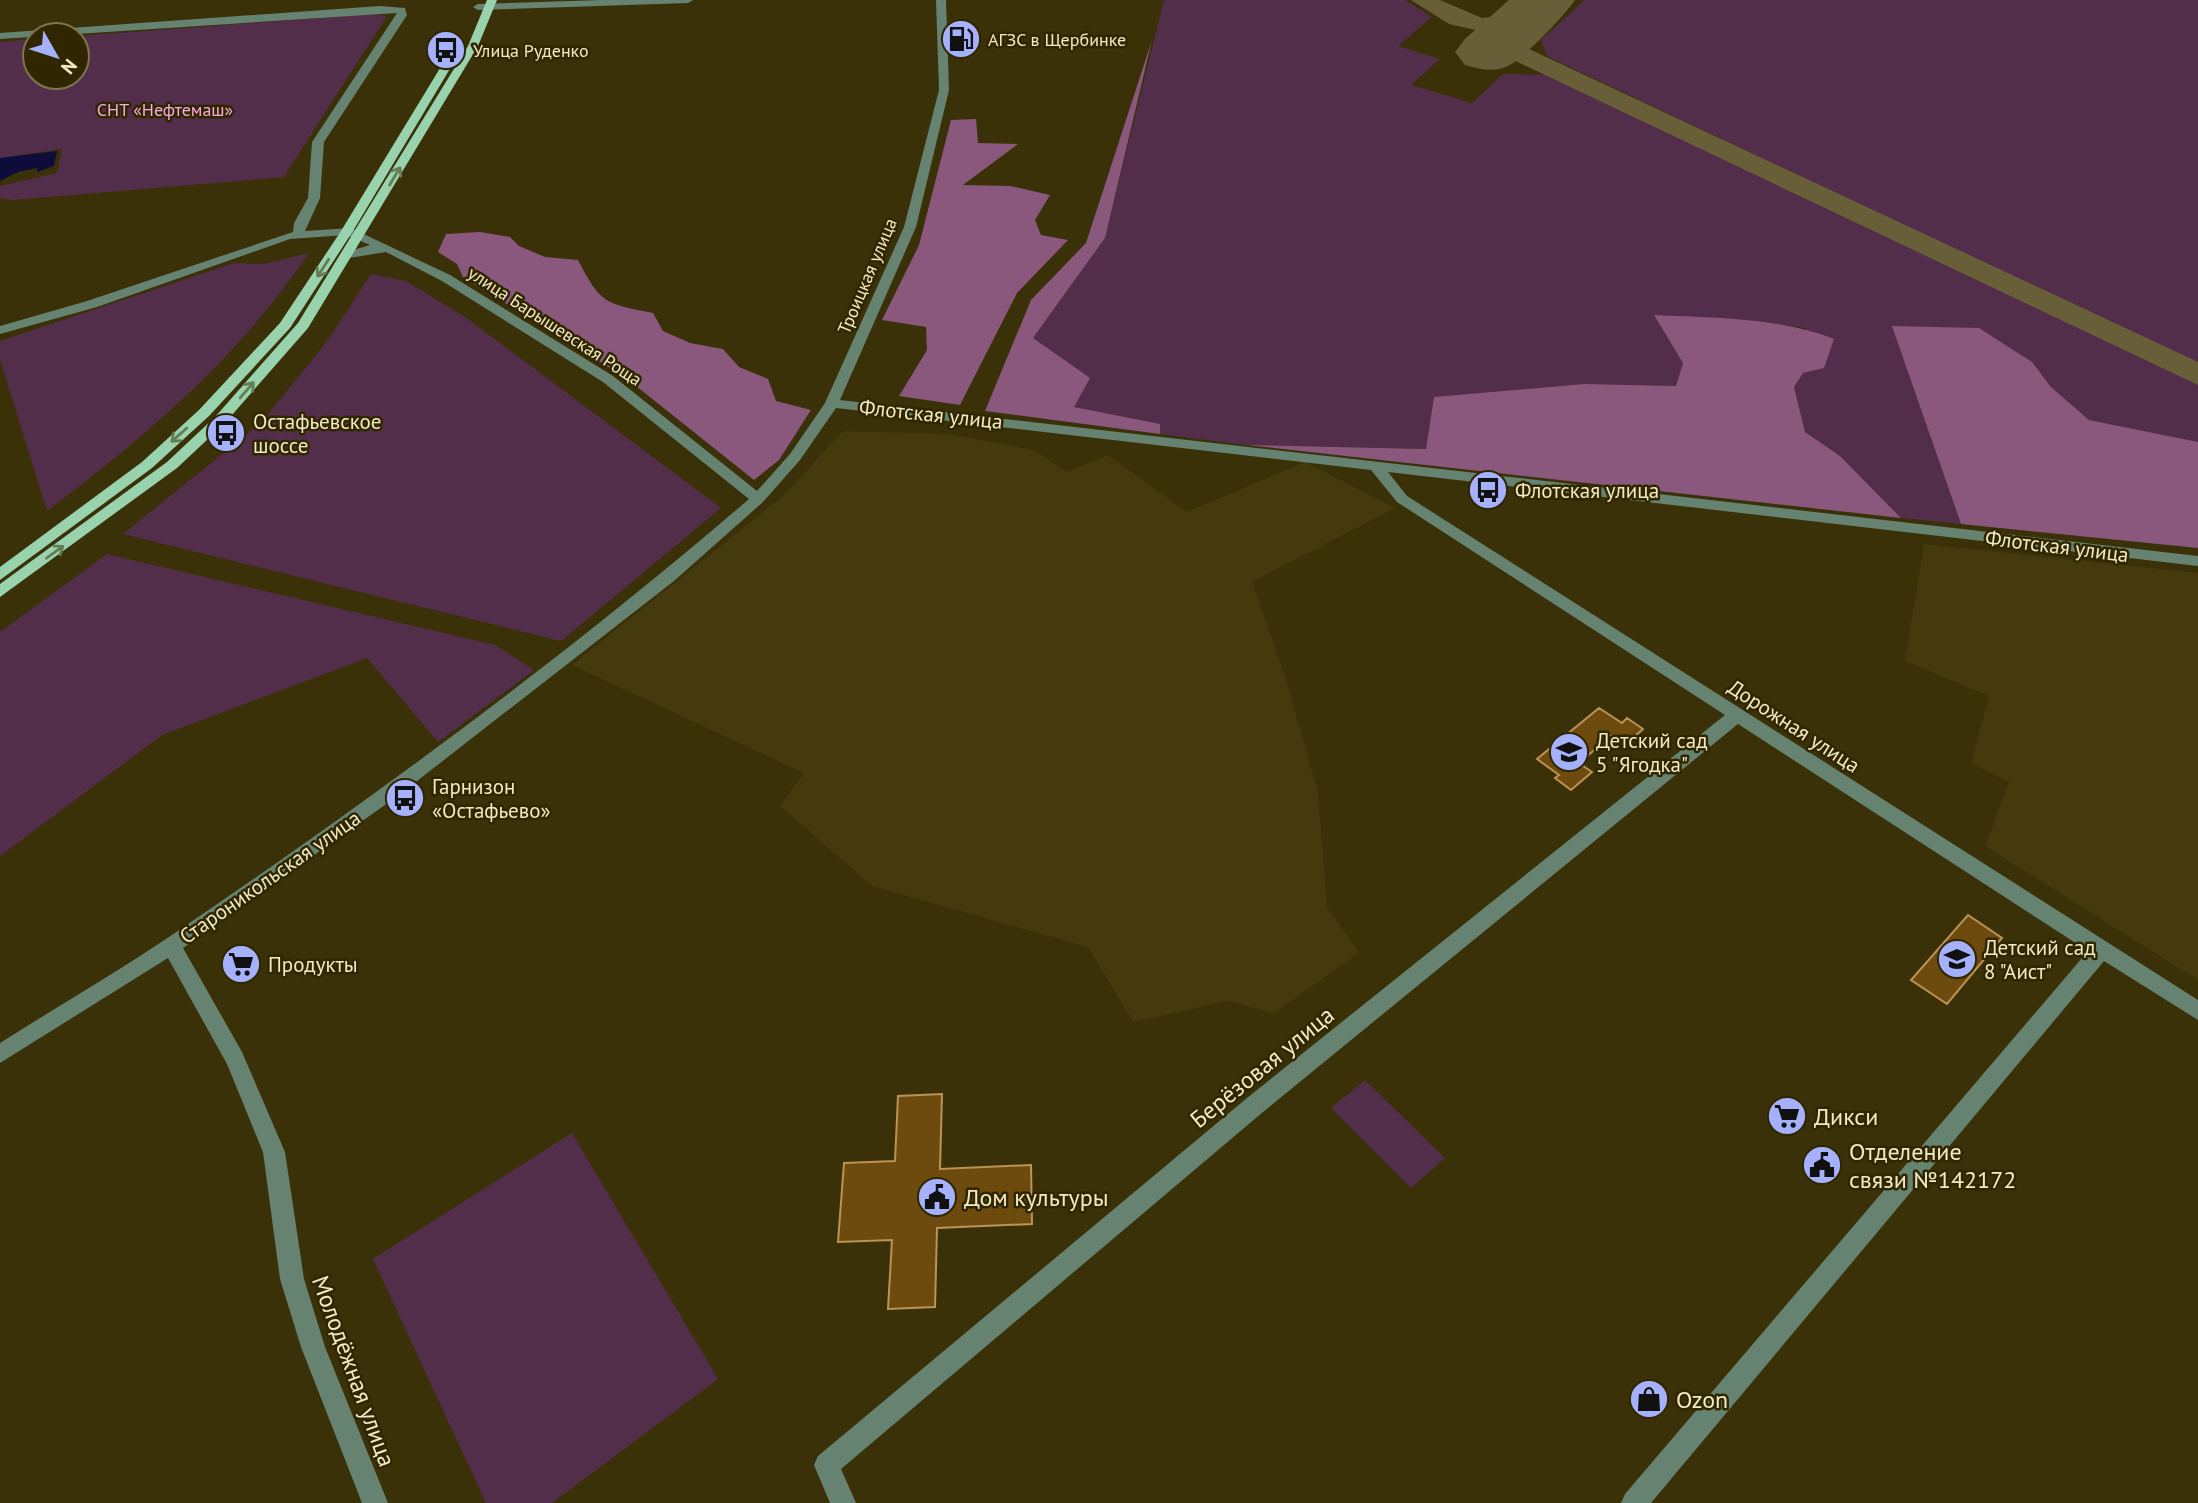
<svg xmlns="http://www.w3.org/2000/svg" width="2198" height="1503" viewBox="0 0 2198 1503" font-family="'PT Sans',sans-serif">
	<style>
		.built { fill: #443a0d }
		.green { fill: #532e4a }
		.forest { fill: #8a577d }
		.water { fill: #0e0c3a }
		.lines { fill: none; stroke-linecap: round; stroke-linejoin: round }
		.taxiway { fill: #685f38; fill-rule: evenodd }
		.runway { fill: #685f38; fill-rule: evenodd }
		.building { fill: #6d4b0f; stroke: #bc9354; stroke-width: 2 }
		.minor { fill: #668270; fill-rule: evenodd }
		.major { fill: #98d3ae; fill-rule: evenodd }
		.oneway { stroke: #647d57 }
		.labels { text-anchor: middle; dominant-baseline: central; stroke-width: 5; stroke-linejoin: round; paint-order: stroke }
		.far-poi-label { font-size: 18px; fill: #f2eac6; stroke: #302700; text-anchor: start }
		.far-park-label { font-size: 18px; fill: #f6a9e2; stroke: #302700 }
		.far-street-label { font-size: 18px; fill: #f2eac6; stroke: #302700 }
		.street-label { font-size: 21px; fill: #f2eac6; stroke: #302700 }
		.poi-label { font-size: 21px; fill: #f2eac6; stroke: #302700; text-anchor: start }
		.near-street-label { font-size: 24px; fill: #f2eac6; stroke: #302700 }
		.near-poi-label { font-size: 24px; fill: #f2eac6; stroke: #302700; text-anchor: start }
	</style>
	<rect width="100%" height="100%" fill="#3a3109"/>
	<!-- built -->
	<path class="built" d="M843 431 949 434 1033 450 1067 472 1108 455 1187 512 1305 462 1395 508 1252 582 1286 679 1318 792 1327 907 1359 953 1274 1013 1228 1001 1133 1022 1088 947 872 886 780 806 804 773 572 665 783 496Z
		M1924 544 2198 573V980L1985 846 2009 782 1971 763 1989 696 1905 661Z"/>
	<!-- green -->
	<path class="green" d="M1164 0H1405L1432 17 1398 46 1440 59 1411 85 1472 103 1503 74 1558 75 2198 379V442L2089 420 2051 387 2032 362 1893 327 1961 524 1901 518 1840 456 1805 432 1794 387 1803 373 1806 328 1746 320 1654 315 1683 363 1676 386 1584 384 1434 397 1427 449 1247 445 1160 434 1159 424 1073 407 1033 338 1105 238Z
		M1585 0H2198V365L1547 56 1541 40Z
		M375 14 387 16 284 177 13 200 0 198V186L57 173 62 149 0 158V42L35 39V77H77V36Z
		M309 253C237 359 148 434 47 511L0 359V341L234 263 265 264Z
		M371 274 406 281 465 317 721 508 561 641 123 534 262 422 328 340Z
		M107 554 495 645 534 670 438 742 367 658 162 735 0 856V632Z
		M1365 1080 1445 1158 1411 1188 1331 1108Z
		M572 1133 718 1379 552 1503H486L373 1259Z"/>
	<!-- forest -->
	<path class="forest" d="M1152 40 1105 238 1033 338 1090 378 1074 407 1160 424V434L985 411 1031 300 1086 243Z
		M976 119 978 143 1018 144 963 185 1010 186 1050 195 1035 220 1041 235 1068 240 1017 293 960 405 899 396 927 350 926 327 882 320 919 245 951 120Z
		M480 232 510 237 519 246 545 257 578 260C601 304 604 303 653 313L663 331 690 343 723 349 739 367 768 379 776 401 811 410 779 460 754 480 626 378 463 277 457 264 438 252 446 234Z
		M1654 315C1714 318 1777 317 1834 339L1824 368 1803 373 1794 387 1805 432 1840 456 1901 518 1247 445 1426 449 1434 397 1584 384 1676 386 1683 363Z
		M1892 326 1979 328 2032 362 2051 387 2089 420 2198 442V548L1961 524Z"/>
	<!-- water -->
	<path class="water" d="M57 151 54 166 37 172V168L18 172 0 181V158Z"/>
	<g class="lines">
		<!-- taxiway -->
		<path class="taxiway" d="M1411 0H1440L1482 18 1522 14 1531 16 1534 21 1531 26 1506 33 1527 48 2198 362V385L1509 58 1490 39 1493 34 1449 24Z"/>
		<!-- runway -->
		<path class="runway" d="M1509 0H1575C1565 15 1523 59 1508 66 1493 73 1480 69 1465 65L1455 52 1465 39Z"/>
	</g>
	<!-- building -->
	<path class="building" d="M1599 708 1622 723 1627 718 1643 729 1625 745 1611 736 1579 763 1592 772 1571 790 1555 778 1559 775 1537 759Z
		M1968 915 2002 938 1947 1004 1911 980Z
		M942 1094 940 1169 1031 1165 1032 1224 937 1228 935 1307 888 1309 892 1240 838 1242 844 1163 895 1161 898 1096Z"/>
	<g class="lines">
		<!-- minor -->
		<path class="minor" d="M602 0H693L688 3 478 10 473 7 478 4Z
			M936 0H946L949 90 916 227 840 400 2198 556V566L1388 472 1407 496 2198 1000V1020L2104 961 1651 1503H1621L1625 1494 2088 951 1738 724 1263 1112 841 1469 856 1503H830L814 1465 818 1456 1247 1098 1725 715 1397 502 1371 470 836 408 800 460 763 502 674 581 399 795 183 948 242 1052 285 1152 304 1279 325 1347 388 1503H362L301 1347 280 1279 263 1152 227 1064 168 958 0 1063V1043C55 1008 112 975 166 939 367 803 564 658 749 499L603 382 442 281 386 252 343 259V253L370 245 346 235 290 239 97 307 0 334V326L87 301 293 232 294 223 308 198 312 142 397 13 0 39V33L380 6 405 8 407 15 324 142 320 198 305 231 351 228 450 275 613 376 757 491 790 454 825 403 904 227 939 90Z"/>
		<!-- major -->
		<path class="major" d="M487 0H497L478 46 308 328 225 423 177 468 0 597V584L167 462 215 417 298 323 468 46Z
			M445 60 454 62 353 231 290 328 209 416 152 468 0 580V567L142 462 199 410 280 323 341 231Z"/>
	</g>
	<!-- one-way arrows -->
	<defs><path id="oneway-shaft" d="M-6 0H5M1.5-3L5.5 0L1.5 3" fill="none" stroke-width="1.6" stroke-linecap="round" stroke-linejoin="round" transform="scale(1.75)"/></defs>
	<g class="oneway">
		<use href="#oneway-shaft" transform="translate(395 176) rotate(-59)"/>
		<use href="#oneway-shaft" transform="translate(323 268) rotate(123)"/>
		<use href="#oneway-shaft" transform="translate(247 390) rotate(-49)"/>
		<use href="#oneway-shaft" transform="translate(179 435) rotate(138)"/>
		<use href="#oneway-shaft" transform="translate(55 552) rotate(-36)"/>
	</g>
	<!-- icons -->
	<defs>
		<g id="fuel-disc" transform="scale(2.0125)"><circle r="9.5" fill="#a5b1fc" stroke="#302700"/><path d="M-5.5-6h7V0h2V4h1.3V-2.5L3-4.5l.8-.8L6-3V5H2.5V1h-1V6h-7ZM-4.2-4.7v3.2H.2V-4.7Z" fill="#111"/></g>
		<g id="bus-disc" transform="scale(2.0125)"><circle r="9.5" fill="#a5b1fc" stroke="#302700"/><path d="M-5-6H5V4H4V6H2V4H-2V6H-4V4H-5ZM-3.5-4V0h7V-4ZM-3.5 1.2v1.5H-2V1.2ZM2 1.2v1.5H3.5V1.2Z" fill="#111"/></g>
		<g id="school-disc" transform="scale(2.0125)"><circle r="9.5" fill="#a5b1fc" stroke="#302700"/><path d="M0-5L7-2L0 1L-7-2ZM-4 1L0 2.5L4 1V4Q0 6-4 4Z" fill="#111"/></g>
		<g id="supermarket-disc" transform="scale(2.0125)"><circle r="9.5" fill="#a5b1fc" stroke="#302700"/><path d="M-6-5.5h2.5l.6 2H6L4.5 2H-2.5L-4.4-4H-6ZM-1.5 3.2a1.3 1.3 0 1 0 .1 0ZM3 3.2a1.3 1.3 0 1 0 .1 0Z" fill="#111"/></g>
		<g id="civic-disc" transform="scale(2.0125)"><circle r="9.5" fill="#a5b1fc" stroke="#302700"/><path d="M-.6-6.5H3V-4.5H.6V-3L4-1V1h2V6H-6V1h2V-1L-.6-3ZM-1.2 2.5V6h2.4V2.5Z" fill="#111"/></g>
		<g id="shop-disc" transform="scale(2.0125)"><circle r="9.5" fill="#a5b1fc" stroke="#302700"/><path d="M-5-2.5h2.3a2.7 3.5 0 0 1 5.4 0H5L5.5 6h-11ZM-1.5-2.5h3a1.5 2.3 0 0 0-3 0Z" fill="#111"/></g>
	</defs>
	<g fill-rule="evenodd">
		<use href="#fuel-disc" x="961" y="39"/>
		<use href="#bus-disc" x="446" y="50"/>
		<use href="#bus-disc" x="226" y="433"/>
		<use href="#bus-disc" x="1488" y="490"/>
		<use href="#school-disc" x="1569" y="752"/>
		<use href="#bus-disc" x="405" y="798"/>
		<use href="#school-disc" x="1957" y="959"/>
		<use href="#supermarket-disc" x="241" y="964"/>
		<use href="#supermarket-disc" x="1787" y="1116"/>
		<use href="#civic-disc" x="1822" y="1165"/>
		<use href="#civic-disc" x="937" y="1197"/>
		<use href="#shop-disc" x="1649" y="1399"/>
	</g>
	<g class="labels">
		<!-- far-poi labels -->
		<g class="far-poi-label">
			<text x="988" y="39">АГЗС в Щербинке</text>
			<text x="473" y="50">Улица Руденко</text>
		</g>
		<!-- far-park labels -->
		<g class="far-park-label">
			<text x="165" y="109">СНТ «Нефтемаш»</text>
		</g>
		<!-- far-street labels -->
		<g class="far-street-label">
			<text transform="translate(867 276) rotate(-67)">Троицкая улица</text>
			<text transform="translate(555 326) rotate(33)">улица Барышевская Роща</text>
		</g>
		<!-- street labels -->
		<g class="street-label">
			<text transform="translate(931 414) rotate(6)">Флотская улица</text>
			<text transform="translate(2057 546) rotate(7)">Флотская улица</text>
			<text transform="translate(1794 726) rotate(33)">Дорожная улица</text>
			<text transform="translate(270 877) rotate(-35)">Староникольская улица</text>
		</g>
		<!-- poi labels -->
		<g class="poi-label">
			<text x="253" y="421">Остафьевское<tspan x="253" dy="24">шоссе</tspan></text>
			<text x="1515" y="490">Флотская улица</text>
			<text x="1596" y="740">Детский сад<tspan x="1596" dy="24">5 "Ягодка"</tspan></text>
			<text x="432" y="786">Гарнизон<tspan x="432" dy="24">«Остафьево»</tspan></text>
			<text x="1984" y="947">Детский сад<tspan x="1984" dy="24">8 "Аист"</tspan></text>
			<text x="268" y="964">Продукты</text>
		</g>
		<!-- near-street labels -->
		<g class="near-street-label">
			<text transform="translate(1262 1067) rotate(-39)">Берёзовая улица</text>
			<text transform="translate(354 1371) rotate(70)">Молодёжная улица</text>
		</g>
		<!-- near-poi labels -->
		<g class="near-poi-label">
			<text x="1814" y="1116">Дикси</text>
			<text x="1849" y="1151">Отделение<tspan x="1849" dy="28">связи №142172</tspan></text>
			<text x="964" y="1197">Дом культуры</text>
			<text x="1676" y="1399">Ozon</text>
		</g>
	</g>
	<!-- north arrow -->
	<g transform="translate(56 56) rotate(129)"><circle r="33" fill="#302700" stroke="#7e754f" stroke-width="2"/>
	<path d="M0-5L12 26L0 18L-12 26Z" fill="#a5b1fc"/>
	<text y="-10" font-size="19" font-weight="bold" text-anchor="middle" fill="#f2eac6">N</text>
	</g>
</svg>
